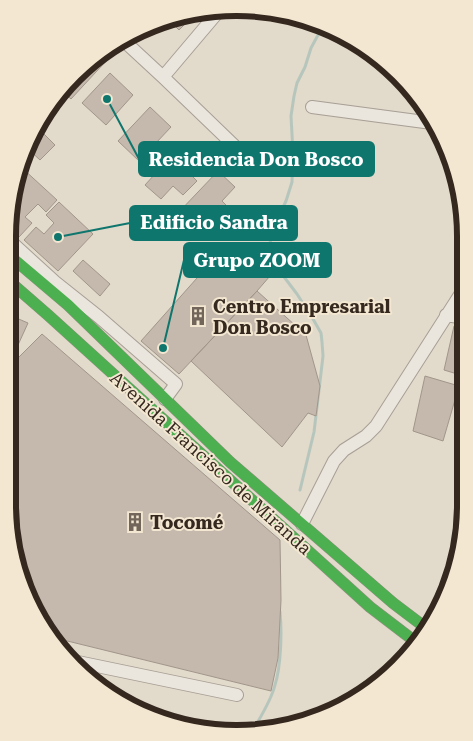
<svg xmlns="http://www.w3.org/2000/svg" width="473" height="741" viewBox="0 0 473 741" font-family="'Roboto Serif',serif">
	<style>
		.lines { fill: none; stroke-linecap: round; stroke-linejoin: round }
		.stream { stroke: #b7c6bc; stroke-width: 3 }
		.building { fill: #c5b8ac; stroke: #a2968b }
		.street-casing { stroke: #a79f95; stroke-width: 14 }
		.fast-casing { stroke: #978f85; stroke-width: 12 }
		.street { stroke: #eae5dd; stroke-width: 12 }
		.fast { stroke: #4caf50; stroke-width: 11 }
		.labels { text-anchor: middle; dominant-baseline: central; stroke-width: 4; stroke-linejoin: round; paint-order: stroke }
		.poi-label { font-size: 18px; font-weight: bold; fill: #35281e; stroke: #f3e7d1; text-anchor: start }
		.street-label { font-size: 18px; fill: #35281e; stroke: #f3e7d1 }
		.rim { fill: none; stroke: #35281e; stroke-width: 6 }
		.leader { fill: none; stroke: #0f766e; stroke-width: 2 }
		.callout-dot { fill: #0f766e; stroke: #f3e7d1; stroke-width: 2 }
		.callout { fill: #0f766e; stroke: #0f766e; stroke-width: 2 }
		.callout-label { font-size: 19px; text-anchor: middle; font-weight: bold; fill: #fff }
	</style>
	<rect width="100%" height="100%" fill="#e2dacb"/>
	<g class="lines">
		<!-- stream -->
		<path class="stream" d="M300 490 314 432 323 356 322 342 321 333 313 319 297 294 275 265 270 256V243L273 229 286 201 292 182 293 153 291 116 294 96 297 83 305 67 311 48 318 35 323 27
			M253 730C261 716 271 701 275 685 281 666 282 632 280 612"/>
	</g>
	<!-- building -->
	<path class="building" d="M193 16 179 30 171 22Z
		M104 55 108 59 71 99 61 90 64 86Z
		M110 73 133 95 106 125 82 103Z
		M150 107 171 127 139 161 118 141Z
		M37 127 55 145 40 160 27 148 31 135Z
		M184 142 202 158 188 172 197 181 183 195 173 186 161 199 145 185Z
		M21 167 57 200 46 212 38 204 25 217 32 223 19 237 9 228 10 206Z
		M218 171 235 187 222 201 230 209 217 224 207 214 194 228 178 213Z
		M59 202 93 234 58 271 24 240 36 227 44 234 54 223 46 215Z
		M83 260 110 284 100 296 73 271Z
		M213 260 270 276 257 291 179 374 141 341Z
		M257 291 306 335 320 386 316 416 308 413 282 447 191 361Z
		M14 317 28 323 13 356 9 354V327Z
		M454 326 465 329 464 376 444 370Z
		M42 334 280 540 281 600 278 658 271 691 51 637 46 632 20 578 8 504V368Z
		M425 376 459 386 443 441 413 431Z"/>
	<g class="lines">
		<!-- street casing -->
		<g class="street-casing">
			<path id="street" d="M123 40 163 77 244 155
				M163 77 218 12
				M312 107 432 123
				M9 240 55 282 99 317 176 384 165 399
				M446 315 465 318
				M302 524 334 461 344 450 366 436 376 426 465 287
				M73 661 237 695"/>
		</g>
		<!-- fast casing -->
		<g class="fast-casing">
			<path id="fast" d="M9 255 68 305 230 462 393 603 426 628
				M9 281 48 315 370 607 417 643"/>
		</g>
		<!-- street -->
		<use href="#street" class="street"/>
		<!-- fast -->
		<use href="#fast" class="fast"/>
	</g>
	<!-- icons -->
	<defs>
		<g id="building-bare" transform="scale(1.5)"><path d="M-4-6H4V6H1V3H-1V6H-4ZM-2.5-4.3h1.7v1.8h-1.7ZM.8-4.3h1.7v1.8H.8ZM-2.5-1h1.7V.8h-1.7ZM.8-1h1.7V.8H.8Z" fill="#72665b" stroke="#f3e7d1" stroke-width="2.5" paint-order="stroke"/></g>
	</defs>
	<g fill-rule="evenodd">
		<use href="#building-bare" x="198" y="316"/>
		<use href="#building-bare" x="135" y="522"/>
	</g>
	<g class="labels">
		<!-- poi labels -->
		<g class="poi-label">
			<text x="213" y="306">Centro Empresarial<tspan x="213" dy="21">Don Bosco</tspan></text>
			<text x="150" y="522">Tocomé</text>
		</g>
		<!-- street labels -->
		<g class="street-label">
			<text transform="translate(211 463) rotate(42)">Avenida Francisco de Miranda</text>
		</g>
	</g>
	<!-- crop -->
	<path d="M0 0H473V741H0ZM236 16H237A220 220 0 0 1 457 236V505A220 220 0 0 1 237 725H236A220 220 0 0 1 16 505V236A220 220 0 0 1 236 16Z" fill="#f3e7d1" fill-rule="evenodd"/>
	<path class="rim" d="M236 16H237A220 220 0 0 1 457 236V505A220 220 0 0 1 237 725H236A220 220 0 0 1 16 505V236A220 220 0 0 1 236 16Z"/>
	<!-- callouts -->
	<path class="leader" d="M107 99L139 159M58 237L130 223M163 348L184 260"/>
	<g class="callout-dot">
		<circle cx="107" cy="99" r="5"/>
		<circle cx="58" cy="237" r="5"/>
		<circle cx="163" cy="348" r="5"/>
	</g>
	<g class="callout">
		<rect x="139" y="142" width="235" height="34" rx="5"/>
		<rect x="130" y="206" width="167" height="34" rx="5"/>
		<rect x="184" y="243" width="147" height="34" rx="5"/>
	</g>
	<g class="callout-label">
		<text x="256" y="166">Residencia Don Bosco</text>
		<text x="214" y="229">Edificio Sandra</text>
		<text x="257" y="267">Grupo ZOOM</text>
	</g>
</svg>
